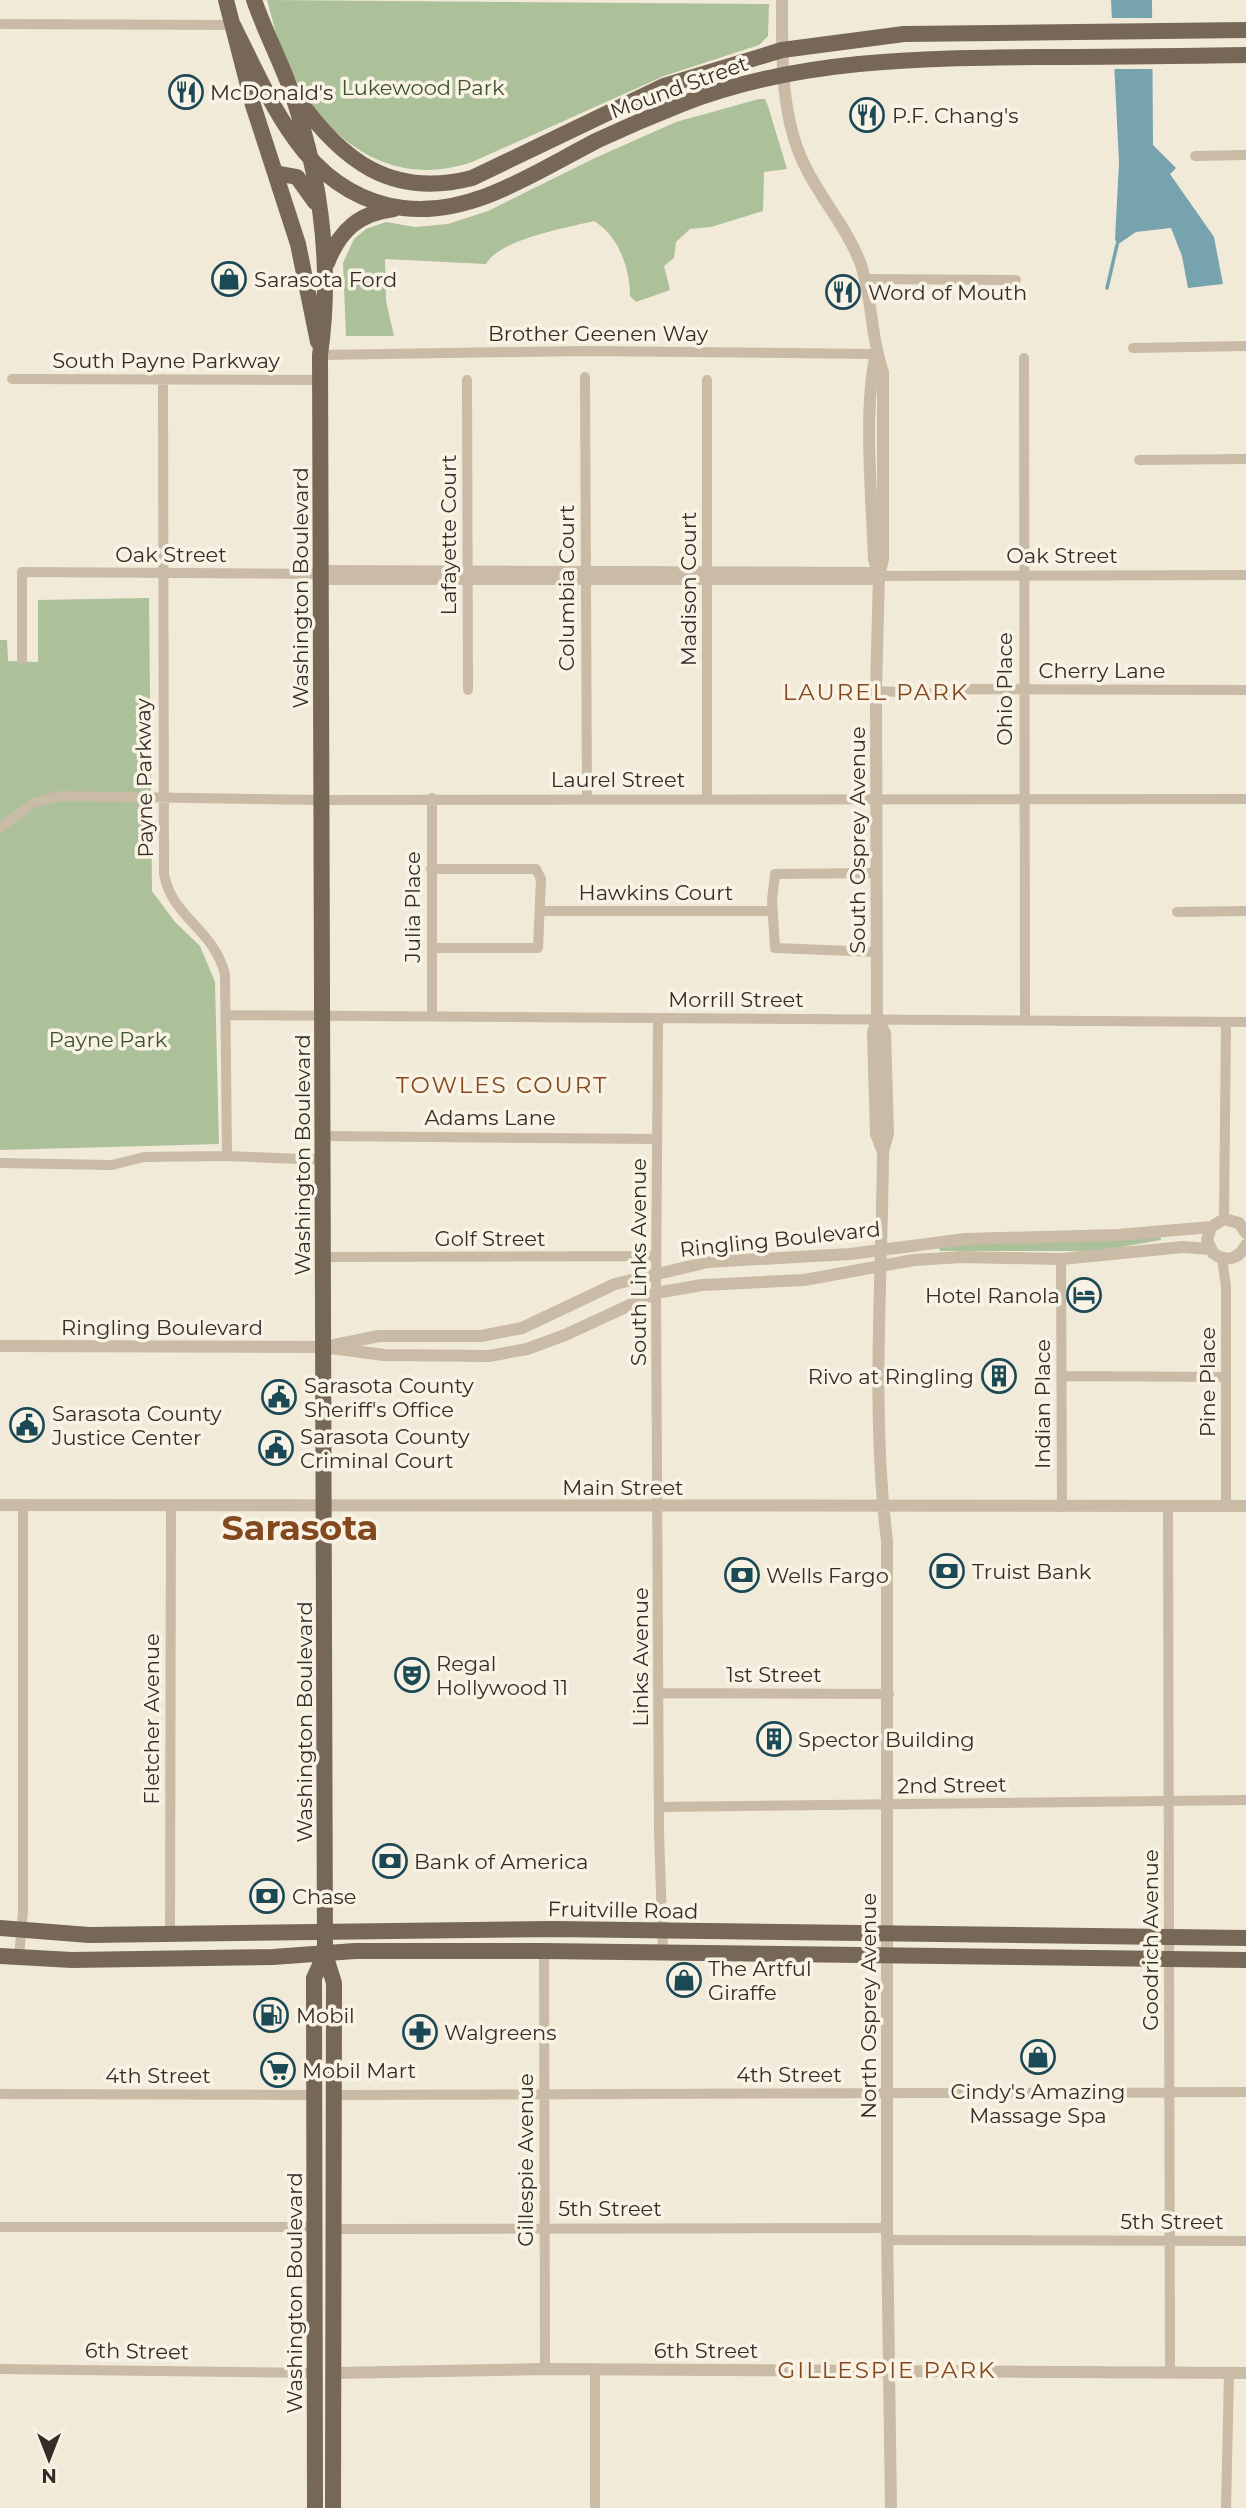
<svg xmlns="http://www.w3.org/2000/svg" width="1246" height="2508" viewBox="0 0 1246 2508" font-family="Montserrat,sans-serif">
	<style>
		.green { fill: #acc099 }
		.water { fill: #77a3af }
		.pier { fill: #f1ead8 }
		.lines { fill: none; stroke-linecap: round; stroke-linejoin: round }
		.stream { stroke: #77a3af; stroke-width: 3.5 }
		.minor { stroke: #c9bba5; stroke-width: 10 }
		.tertiary { stroke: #c9bba5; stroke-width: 12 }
		.primary { stroke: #776757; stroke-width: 16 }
		.labels { text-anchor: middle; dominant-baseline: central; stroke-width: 7; stroke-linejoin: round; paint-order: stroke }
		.park-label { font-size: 21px; fill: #3d532a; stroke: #f9f3e5 }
		.street-label { font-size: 21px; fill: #352d26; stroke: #f9f3e5 }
		.poi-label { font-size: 21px; fill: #352d26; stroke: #f9f3e5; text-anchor: start }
		.neighbourhood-label { font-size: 23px; letter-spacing: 2px; fill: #84481e; stroke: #f9f3e5 }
		.town-label { font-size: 35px; font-weight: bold; fill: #84481e; stroke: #f9f3e5 }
	</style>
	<rect width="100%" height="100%" fill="#f1ead8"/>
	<!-- green -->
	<path class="green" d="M267 0 769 4 768 36 759 45 664 76 472 162C387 191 321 136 286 61 277 43 273 20 267 0Z
		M759 99H765L768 106 787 169 764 172 763 211 711 227 690 229 676 242 674 258 664 266 670 290 636 302 630 296C630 269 619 236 594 221 566 228 500 239 486 264L385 259 386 301 394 336H346L343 263 354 239 366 229 386 222 415 227 448 224 488 211 595 158 676 122Z
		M149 598 152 891 175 922 200 946 215 982 219 1144 0 1150V640H7L8 661 38 662V600Z
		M1160 1234 1161 1240 1099 1251H940L939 1248 997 1240Z"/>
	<!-- water -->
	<path class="water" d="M1111 0H1152L1153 145 1176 168 1170 174 1214 237 1223 284 1188 288 1182 256 1171 228 1136 232 1117 245 1115 239 1119 163Z"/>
	<!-- pier -->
	<path class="pier" d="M1110 18H1156V69H1112Z"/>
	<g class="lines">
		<!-- stream -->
		<path class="stream" d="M1107 288 1117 245"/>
		<!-- minor -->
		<path class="minor" d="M0 24 233 25
			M1195 156 1246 155
			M865 279 1016 280
			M1133 348 1246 346
			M320 355 582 351 876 354
			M1024 358 1025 1020
			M585 377 587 799
			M12 379 320 380
			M163 379 164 874C172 918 213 928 225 974L227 1156
			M467 380 468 690
			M1139 460 1246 459
			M321 570 877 572
			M879 576 1246 575
			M321 580H878
			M22 660V572L321 574
			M876 691 940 694 962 689 1246 690
			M432 798V1016
			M707 798V380
			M0 828 33 803 59 796 322 800 1246 799
			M431 869H536L541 879 538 948H432
			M876 873 775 874 772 900 775 948 877 952
			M541 911H772
			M1177 912 1246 911
			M227 1015 1246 1022
			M658 1019 656 1293 659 1832 663 1954
			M323 1136 657 1139
			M0 1163 112 1165 144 1157 227 1156 323 1160
			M1224 1219 1226 1022
			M323 1257 656 1256
			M1222 1258 1226 1287V1506
			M1061 1259 1062 1507
			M1062 1376 1226 1377
			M1168 1507 1170 2373
			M660 1693 889 1694
			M659 1807 1246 1800
			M170 1933 171 1505
			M544 1951 545 2369
			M19 1957 23 1912V1505
			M0 2094 315 2095
			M333 2095 1246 2092
			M0 2227H315
			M334 2229 887 2228
			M888 2240 1246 2241
			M0 2369 315 2373
			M595 2369V2508
			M1226 2508 1229 2373"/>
		<!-- tertiary -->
		<path class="tertiary" d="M782 0C782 53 780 115 804 164 820 198 846 226 860 262 873 298 870 336 883 372V559L879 576 876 690 877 1019 873 1033 876 1134 883 1152
			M876 354C863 409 872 500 874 559L879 576
			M877 1019 885 1033 888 1134 883 1152C882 1282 871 1412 887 1541V2228L891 2508
			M1246 1233 1239 1223 1224 1219 1211 1227 1207 1240 1213 1253C1226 1263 1239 1259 1246 1245
			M334 1345 379 1336H481L522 1328 615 1284 708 1262 850 1254 965 1239 1118 1235 1211 1227
			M0 1346 323 1347 384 1355 489 1356 527 1349 565 1335 656 1293 702 1285 804 1280 914 1260 962 1257 1061 1259 1183 1247 1209 1249
			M0 1505 1246 1506
			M334 2373 545 2369 1246 2373"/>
		<!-- primary -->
		<path class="primary" d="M226 0 253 105 298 244 318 342
			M254 0C264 29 278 56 289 85 320 172 333 263 320 355L325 1954 334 1983 333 2508
			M233 25C272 102 305 195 403 208 472 217 539 170 598 140 626 127 654 115 682 104 796 59 920 58 1041 57 1109 57 1178 56 1246 55
			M296 96C341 160 391 199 472 178L664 86 782 50 904 34 1246 30
			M275 173 297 177 315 202
			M327 263C340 230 359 213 394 209
			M0 1928 89 1935 554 1929 1246 1938
			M0 1956 72 1960 273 1957 355 1951H544L1246 1960
			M315 2508 314 1978 325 1954"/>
	</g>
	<!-- icons -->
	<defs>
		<g id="restaurant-ring" transform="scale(1.75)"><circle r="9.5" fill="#f9f3e5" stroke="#1b4956" stroke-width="1.5"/><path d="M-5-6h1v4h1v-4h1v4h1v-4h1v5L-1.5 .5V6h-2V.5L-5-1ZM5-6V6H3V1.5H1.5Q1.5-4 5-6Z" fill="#1b4956"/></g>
		<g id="shop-ring" transform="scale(1.75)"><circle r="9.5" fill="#f9f3e5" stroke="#1b4956" stroke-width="1.5"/><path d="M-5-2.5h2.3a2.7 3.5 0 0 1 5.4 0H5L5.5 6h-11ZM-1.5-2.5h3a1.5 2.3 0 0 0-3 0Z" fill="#1b4956"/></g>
		<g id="hotel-ring" transform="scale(1.75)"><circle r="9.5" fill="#f9f3e5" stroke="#1b4956" stroke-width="1.5"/><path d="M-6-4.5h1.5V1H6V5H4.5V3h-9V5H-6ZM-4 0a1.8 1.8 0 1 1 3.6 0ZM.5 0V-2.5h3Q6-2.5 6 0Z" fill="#1b4956"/></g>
		<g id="building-ring" transform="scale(1.75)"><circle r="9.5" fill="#f9f3e5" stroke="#1b4956" stroke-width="1.5"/><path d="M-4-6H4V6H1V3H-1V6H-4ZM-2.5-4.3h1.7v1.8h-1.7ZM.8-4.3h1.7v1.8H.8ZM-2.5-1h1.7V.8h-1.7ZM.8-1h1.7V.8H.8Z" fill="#1b4956"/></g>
		<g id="civic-ring" transform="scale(1.75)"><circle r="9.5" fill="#f9f3e5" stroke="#1b4956" stroke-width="1.5"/><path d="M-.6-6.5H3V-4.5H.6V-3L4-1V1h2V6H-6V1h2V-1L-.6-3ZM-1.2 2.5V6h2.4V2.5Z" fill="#1b4956"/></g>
		<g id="bank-ring" transform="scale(1.75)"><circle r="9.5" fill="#f9f3e5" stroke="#1b4956" stroke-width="1.5"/><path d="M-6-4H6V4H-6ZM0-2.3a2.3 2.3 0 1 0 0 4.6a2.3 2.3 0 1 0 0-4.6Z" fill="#1b4956"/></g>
		<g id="theatre-ring" transform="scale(1.75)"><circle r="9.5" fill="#f9f3e5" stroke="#1b4956" stroke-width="1.5"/><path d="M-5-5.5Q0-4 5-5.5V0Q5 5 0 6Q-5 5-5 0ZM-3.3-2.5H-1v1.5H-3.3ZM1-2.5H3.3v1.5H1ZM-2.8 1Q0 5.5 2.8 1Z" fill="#1b4956"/></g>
		<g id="fuel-ring" transform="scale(1.75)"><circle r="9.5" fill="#f9f3e5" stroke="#1b4956" stroke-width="1.5"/><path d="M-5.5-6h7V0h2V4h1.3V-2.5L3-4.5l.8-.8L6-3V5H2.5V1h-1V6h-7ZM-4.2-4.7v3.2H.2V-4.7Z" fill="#1b4956"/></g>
		<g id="pharmacy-ring" transform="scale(1.75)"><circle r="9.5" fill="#f9f3e5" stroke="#1b4956" stroke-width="1.5"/><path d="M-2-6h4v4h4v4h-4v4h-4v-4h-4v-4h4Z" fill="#1b4956"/></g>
		<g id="supermarket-ring" transform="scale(1.75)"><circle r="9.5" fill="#f9f3e5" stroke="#1b4956" stroke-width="1.5"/><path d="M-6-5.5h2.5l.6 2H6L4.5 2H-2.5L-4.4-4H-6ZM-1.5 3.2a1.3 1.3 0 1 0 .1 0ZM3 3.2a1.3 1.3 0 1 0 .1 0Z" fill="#1b4956"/></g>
	</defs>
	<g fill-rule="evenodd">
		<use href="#restaurant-ring" x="186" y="92"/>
		<use href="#restaurant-ring" x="867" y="115"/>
		<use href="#shop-ring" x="229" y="279"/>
		<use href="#restaurant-ring" x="843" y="292"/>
		<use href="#hotel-ring" x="1084" y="1295"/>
		<use href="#building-ring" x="999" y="1376"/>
		<use href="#civic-ring" x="279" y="1397"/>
		<use href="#civic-ring" x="27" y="1425"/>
		<use href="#civic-ring" x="276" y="1448"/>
		<use href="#bank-ring" x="947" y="1571"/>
		<use href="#bank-ring" x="742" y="1575"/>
		<use href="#theatre-ring" x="412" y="1675"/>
		<use href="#building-ring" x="774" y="1739"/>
		<use href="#bank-ring" x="390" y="1861"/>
		<use href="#bank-ring" x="267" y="1896"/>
		<use href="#shop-ring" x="684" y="1980"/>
		<use href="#fuel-ring" x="271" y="2015"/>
		<use href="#pharmacy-ring" x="420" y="2032"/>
		<use href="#shop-ring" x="1038" y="2057"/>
		<use href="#supermarket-ring" x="278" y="2070"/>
	</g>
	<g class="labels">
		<!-- park labels -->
		<g class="park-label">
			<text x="423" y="87">Lukewood Park</text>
			<text x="108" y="1039">Payne Park</text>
		</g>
		<!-- street labels -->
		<g class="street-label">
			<text transform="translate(679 87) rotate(-20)">Mound Street</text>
			<text x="598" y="333">Brother Geenen Way</text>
			<text x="166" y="360">South Payne Parkway</text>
			<text transform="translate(448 535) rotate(-90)">Lafayette Court</text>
			<text x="171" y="554">Oak Street</text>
			<text x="1062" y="555">Oak Street</text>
			<text transform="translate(300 588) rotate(-90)">Washington Boulevard</text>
			<text transform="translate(566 588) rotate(-90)">Columbia Court</text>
			<text transform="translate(688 589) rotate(-90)">Madison Court</text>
			<text x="1102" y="670">Cherry Lane</text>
			<text transform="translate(1004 689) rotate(-90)">Ohio Place</text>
			<text transform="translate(144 778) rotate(-91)">Payne Parkway</text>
			<text x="618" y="779">Laurel Street</text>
			<text transform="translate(857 840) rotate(-90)">South Osprey Avenue</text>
			<text x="656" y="892">Hawkins Court</text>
			<text transform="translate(412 907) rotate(-90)">Julia Place</text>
			<text x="736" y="999">Morrill Street</text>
			<text x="490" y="1117">Adams Lane</text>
			<text transform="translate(302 1155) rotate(-90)">Washington Boulevard</text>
			<text x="490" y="1238">Golf Street</text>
			<text transform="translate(780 1239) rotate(-6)">Ringling Boulevard</text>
			<text transform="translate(638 1262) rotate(-90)">South Links Avenue</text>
			<text x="162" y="1327">Ringling Boulevard</text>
			<text transform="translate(1207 1382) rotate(-90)">Pine Place</text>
			<text transform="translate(1042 1404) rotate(-90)">Indian Place</text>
			<text x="623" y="1487">Main Street</text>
			<text transform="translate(640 1657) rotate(-90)">Links Avenue</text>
			<text x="774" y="1674">1st Street</text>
			<text transform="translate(151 1719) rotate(-90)">Fletcher Avenue</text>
			<text transform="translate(304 1722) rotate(-90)">Washington Boulevard</text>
			<text transform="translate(952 1785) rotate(-1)">2nd Street</text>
			<text transform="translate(623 1910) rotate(1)">Fruitville Road</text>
			<text transform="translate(1150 1940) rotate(-90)">Goodrich Avenue</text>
			<text transform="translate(868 2006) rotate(-90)">North Osprey Avenue</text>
			<text x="789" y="2074">4th Street</text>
			<text x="158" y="2075">4th Street</text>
			<text transform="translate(525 2160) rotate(-90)">Gillespie Avenue</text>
			<text x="610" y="2208">5th Street</text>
			<text x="1172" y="2221">5th Street</text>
			<text transform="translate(294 2293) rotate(-90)">Washington Boulevard</text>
			<text x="706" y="2350">6th Street</text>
			<text transform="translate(137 2351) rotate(1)">6th Street</text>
		</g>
		<!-- poi labels -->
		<g class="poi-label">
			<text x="210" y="92">McDonald's</text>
			<text x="892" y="115">P.F. Chang's</text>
			<text x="254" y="279">Sarasota Ford</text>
			<text x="868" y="292">Word of Mouth</text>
			<text x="1060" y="1295" text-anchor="end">Hotel Ranola</text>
			<text x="974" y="1376" text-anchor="end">Rivo at Ringling</text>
			<text x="304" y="1385">Sarasota County<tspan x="304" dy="24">Sheriff's Office</tspan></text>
			<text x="52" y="1413">Sarasota County<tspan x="52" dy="24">Justice Center</tspan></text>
			<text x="300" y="1436">Sarasota County<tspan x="300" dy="24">Criminal Court</tspan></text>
			<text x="972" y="1571">Truist Bank</text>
			<text x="766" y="1575">Wells Fargo</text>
			<text x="436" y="1663">Regal<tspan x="436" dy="24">Hollywood 11</tspan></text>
			<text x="798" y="1739">Spector Building</text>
			<text x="414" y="1861">Bank of America</text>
			<text x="292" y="1896">Chase</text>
			<text x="708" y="1968">The Artful<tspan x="708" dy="24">Giraffe</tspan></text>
			<text x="296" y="2015">Mobil</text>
			<text x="444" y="2032">Walgreens</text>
			<text x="302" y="2070">Mobil Mart</text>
			<text x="1038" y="2091" text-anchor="middle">Cindy's Amazing<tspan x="1038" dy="24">Massage Spa</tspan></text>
		</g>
		<!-- neighbourhood labels -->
		<g class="neighbourhood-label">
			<text x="876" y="692">LAUREL PARK</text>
			<text x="502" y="1085">TOWLES COURT</text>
			<text x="887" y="2370">GILLESPIE PARK</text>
		</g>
		<!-- town labels -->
		<g class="town-label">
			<text x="300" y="1527">Sarasota</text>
		</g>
	</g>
	<!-- north arrow -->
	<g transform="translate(49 2459) rotate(180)" stroke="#f9f3e5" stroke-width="5" paint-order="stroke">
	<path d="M0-5L12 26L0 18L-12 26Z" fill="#352d26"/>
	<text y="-10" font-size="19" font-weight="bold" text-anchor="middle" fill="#352d26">N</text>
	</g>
</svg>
